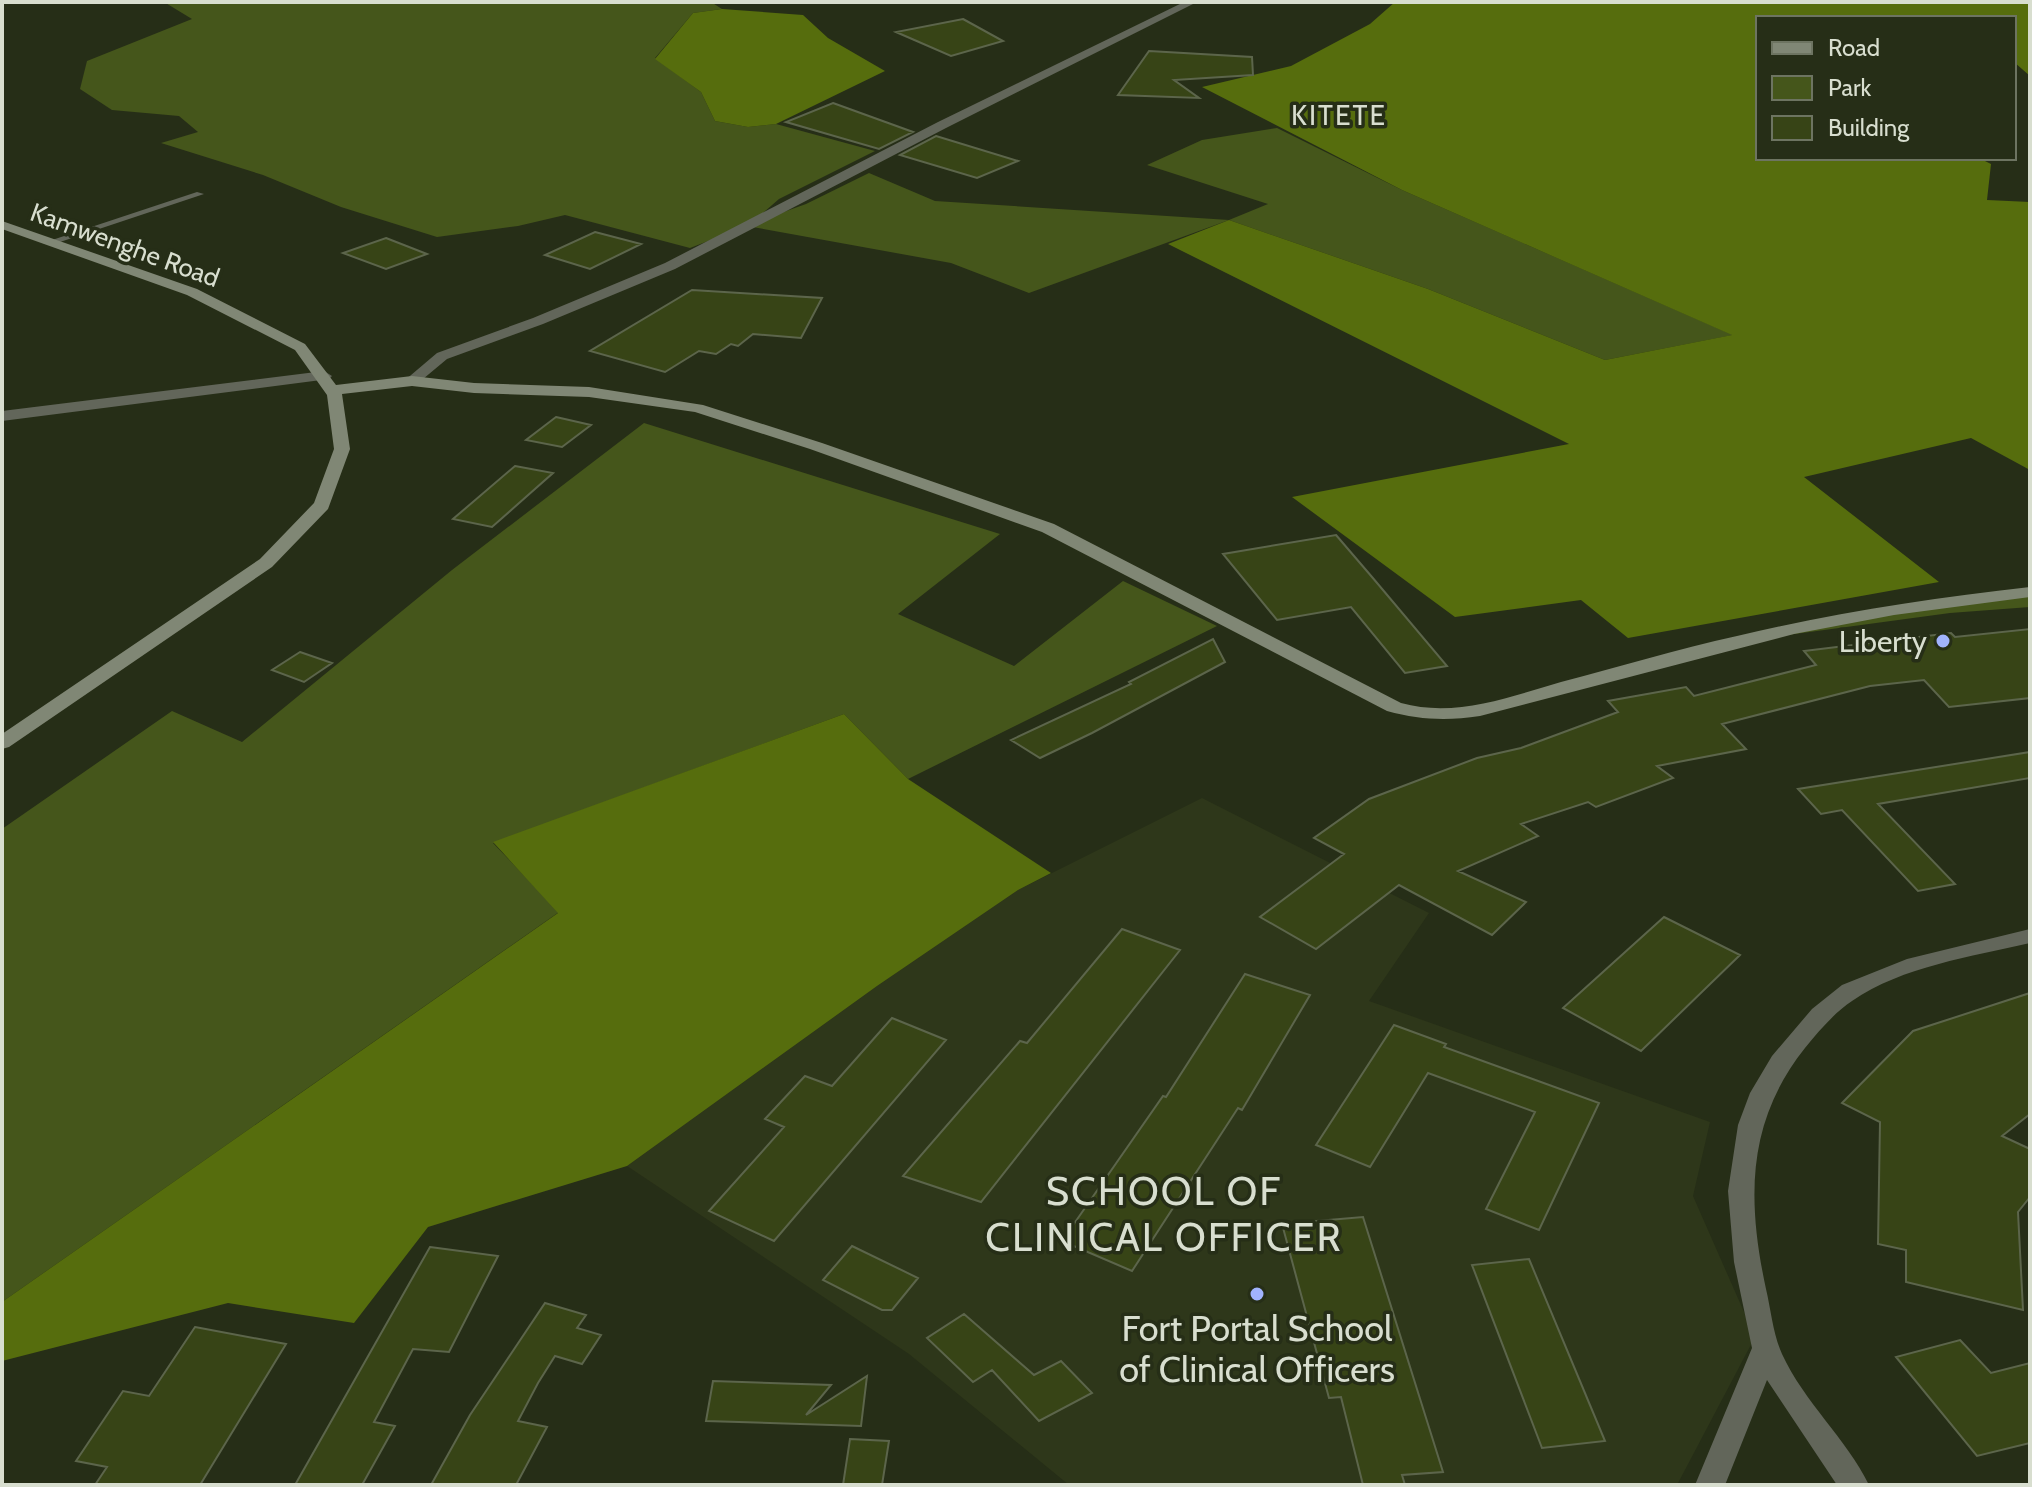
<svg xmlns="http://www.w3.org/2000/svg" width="2032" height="1487" viewBox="0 0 2032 1487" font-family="Cabin,sans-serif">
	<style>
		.built { fill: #2e371a }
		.green { fill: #45561b }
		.forest { fill: #566d0d }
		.building { fill: #374416; stroke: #5c654b; stroke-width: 2 }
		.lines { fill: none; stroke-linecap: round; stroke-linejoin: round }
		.lane { fill: #62665a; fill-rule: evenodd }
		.street { fill: #62665a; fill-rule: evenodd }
		.secondary { fill: #808775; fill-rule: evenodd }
		.poi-dot { fill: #a1b3fd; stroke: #262e17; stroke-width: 3 }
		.labels { text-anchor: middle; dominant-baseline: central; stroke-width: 7; stroke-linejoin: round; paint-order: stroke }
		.far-street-label { font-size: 26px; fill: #d8decf; stroke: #262e17 }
		.far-quarter-label { font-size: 28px; letter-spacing: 2px; fill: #d8decf; stroke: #262e17 }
		.poi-label { font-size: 30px; fill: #d8decf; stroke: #262e17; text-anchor: end }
		.near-poi-label { font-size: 36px; fill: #d8decf; stroke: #262e17 }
		.near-quarter-label { font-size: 40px; letter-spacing: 2px; fill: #d8decf; stroke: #262e17 }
	</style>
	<rect width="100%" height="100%" fill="#262e17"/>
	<!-- built -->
	<path class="built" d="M1202 798 1429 913 1369 1001 1710 1122 1693 1196 1755 1337 1677 1485H1069L909 1354 627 1166 877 986 1018 890Z"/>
	<!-- green -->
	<path class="green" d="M164 2H711L722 9 693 13 655 58 701 92 715 121 748 127 776 124 875 151 779 199 750 224 806 204 869 173 935 201 1229 220 1268 204 1147 165 1202 140 1277 128 1402 190 1733 335 1605 360 1428 289 1229 220 1029 293 951 263 747 226 690 248 565 215 518 226 437 237 341 207 263 175 161 143 198 132 179 116 112 110 80 89 87 61 192 19Z
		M644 423 1000 534 898 614 1014 666 1123 581 1217 626 908 779 844 714 493 843 559 912 2 1302V829L172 711 242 742 452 570Z
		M2030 596V607L1950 613 1773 637 1914 607Z"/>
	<!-- forest -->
	<path class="forest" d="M1395 2H2030V76L2014 62V18H1758V158H1979L1991 164 1987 200 2030 202V470L1971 438 1804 477 1939 582 1628 638 1581 600 1455 617 1292 497 1569 444 1168 244 1229 220 1428 289 1605 360 1732 335 1402 190 1202 87 1291 66 1370 24Z
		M722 9 803 15 828 38 885 71 776 124 748 127 715 121 701 92 655 59 693 13Z
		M844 714 908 779 1051 873 1018 890 877 986 627 1166 428 1227 354 1323 228 1303 2 1361V1302L558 913 493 842Z"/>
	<!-- building -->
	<path class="building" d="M963 19 1003 41 951 56 896 32Z
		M1149 51 1252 57 1253 75 1174 80 1199 98 1118 95Z
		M833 103 913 132 879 149 786 122Z
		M936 136 1018 161 977 178 900 155Z
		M595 232 641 244 590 269 545 255Z
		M386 238 427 254 386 269 343 253Z
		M692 290 822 298 801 338 753 334 738 346 731 344 716 354 699 351 665 372 590 351Z
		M556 417 591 425 562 447 526 440Z
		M515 466 553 473 492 527 453 519Z
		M1336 535 1372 577 1447 666 1405 673 1351 607 1277 620 1223 554Z
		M2030 629V698L1949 707 1924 680 1870 686 1722 724 1746 749 1657 766 1673 778 1596 807 1588 802 1521 824 1538 836 1458 871 1526 902 1492 935 1399 885 1316 949 1260 917 1344 854 1314 838 1369 799 1477 758 1521 748 1618 712 1608 701 1686 687 1694 696 1816 665 1804 651 1951 633 1955 637Z
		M1213 639 1225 662 1092 733 1040 758 1011 740 1131 684 1129 682Z
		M300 652 332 663 304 682 272 670Z
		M2030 752V778L1878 804 1955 884 1918 891 1842 810 1821 814 1798 789Z
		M1664 917 1740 955 1641 1051 1563 1008Z
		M1122 929 1180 950 981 1202 903 1176 1020 1041 1027 1043Z
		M1245 974 1310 995 1242 1110 1238 1108 1132 1271 1062 1241 1163 1096 1166 1097Z
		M2030 993V1114L2002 1136 2030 1149V1197L2018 1212 2023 1310 1906 1282V1250L1878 1244 1880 1122 1842 1103 1913 1031Z
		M892 1018 946 1040 774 1241 709 1211 784 1127 765 1119 805 1076 832 1086Z
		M1394 1025 1446 1044 1444 1047 1599 1103 1539 1230 1486 1209 1535 1112 1428 1073 1370 1167 1316 1145Z
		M1363 1217 1443 1472 1402 1475 1405 1485H1363L1341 1397 1329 1398 1282 1224Z
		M852 1246 918 1278 892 1310H882L823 1280Z
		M430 1247 498 1256 449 1352 413 1349 374 1422 395 1426 362 1485H295Z
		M1529 1259 1605 1441 1542 1448 1472 1265Z
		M545 1303 586 1315 577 1328 601 1335 582 1364 555 1356 538 1383 518 1421 547 1427 516 1485H431L470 1415Z
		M964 1314 1034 1375 1061 1361 1092 1393 1039 1421 992 1370 973 1382 927 1338Z
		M195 1327 286 1344 200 1485H95L107 1467 76 1461 123 1391 149 1396Z
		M1960 1340 1991 1373 2030 1363V1443L1977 1456 1896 1357Z
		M867 1376 861 1426 706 1421 713 1381 831 1385 806 1415Z
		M850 1439 889 1441 882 1485H843Z"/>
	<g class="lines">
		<!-- lane -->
		<path class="lane" d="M197 192 204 194 51 245 43 243Z"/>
		<!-- street -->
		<path class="street" d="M1184 2H1197L946 128 675 269 543 324 447 359 417 384H407L404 381 437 353 533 318 665 263 938 122Z
			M324 371 332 376 329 379 2 421V411Z
			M2030 929V943C1971 957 1903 966 1852 1001 1834 1013 1819 1031 1805 1048 1746 1122 1747 1200 1766 1289 1771 1310 1773 1334 1782 1354 1804 1402 1846 1438 1869 1485H1837L1767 1380 1725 1485H1695L1752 1348 1734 1262 1728 1191 1738 1125 1750 1093 1772 1056 1812 1009 1842 985 1907 959Z"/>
		<!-- secondary -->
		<path class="secondary" d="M2 221 197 289 305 344 336 385 412 376 474 383 589 387 703 405 822 443 1054 524 1401 703C1455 718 1509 697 1561 682 1619 667 1678 649 1737 636 1834 613 1931 598 2030 587V597L1894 615 1794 634 1480 716C1447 721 1420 720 1387 711L1042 532 810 449 695 412 589 397 474 393 412 386 342 394 350 449 328 509 272 567 9 747 2 749V734L260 559 314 503 334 449 327 395 295 350 187 295 2 229Z"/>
	</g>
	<!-- markers -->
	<g class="poi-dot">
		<circle cx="1943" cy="641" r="8"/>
		<circle cx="1257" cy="1294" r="8"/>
	</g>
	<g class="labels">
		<!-- far-street labels -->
		<g class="far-street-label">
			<text transform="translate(125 245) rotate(20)">Kamwenghe Road</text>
		</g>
		<!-- far-quarter labels -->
		<g class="far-quarter-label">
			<text x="1339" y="115">KITETE</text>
		</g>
		<!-- poi labels -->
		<g class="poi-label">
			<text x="1927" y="641">Liberty</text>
		</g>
		<!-- near-poi labels -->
		<g class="near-poi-label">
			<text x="1257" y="1328">Fort Portal School<tspan x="1257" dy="41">of Clinical Officers</tspan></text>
		</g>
		<!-- near-quarter labels -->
		<g class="near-quarter-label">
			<text x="1164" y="1190">SCHOOL OF<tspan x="1164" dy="46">CLINICAL OFFICER</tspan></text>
		</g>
	</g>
	<!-- border -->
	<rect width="2032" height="1487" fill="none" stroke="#d8decf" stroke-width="8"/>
	<!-- legend -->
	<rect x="1756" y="16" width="260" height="144" fill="#262e17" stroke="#6d7461" stroke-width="2"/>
	<rect x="1772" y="42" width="40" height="12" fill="#808775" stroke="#6d7461" stroke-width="2"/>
	<text x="1828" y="56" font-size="24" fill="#d8decf">Road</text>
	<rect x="1772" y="76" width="40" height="24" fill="#45561b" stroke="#6d7461" stroke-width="2"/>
	<text x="1828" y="96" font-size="24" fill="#d8decf">Park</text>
	<rect x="1772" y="116" width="40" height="24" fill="#374416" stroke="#6d7461" stroke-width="2"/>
	<text x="1828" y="136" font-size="24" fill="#d8decf">Building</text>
</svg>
